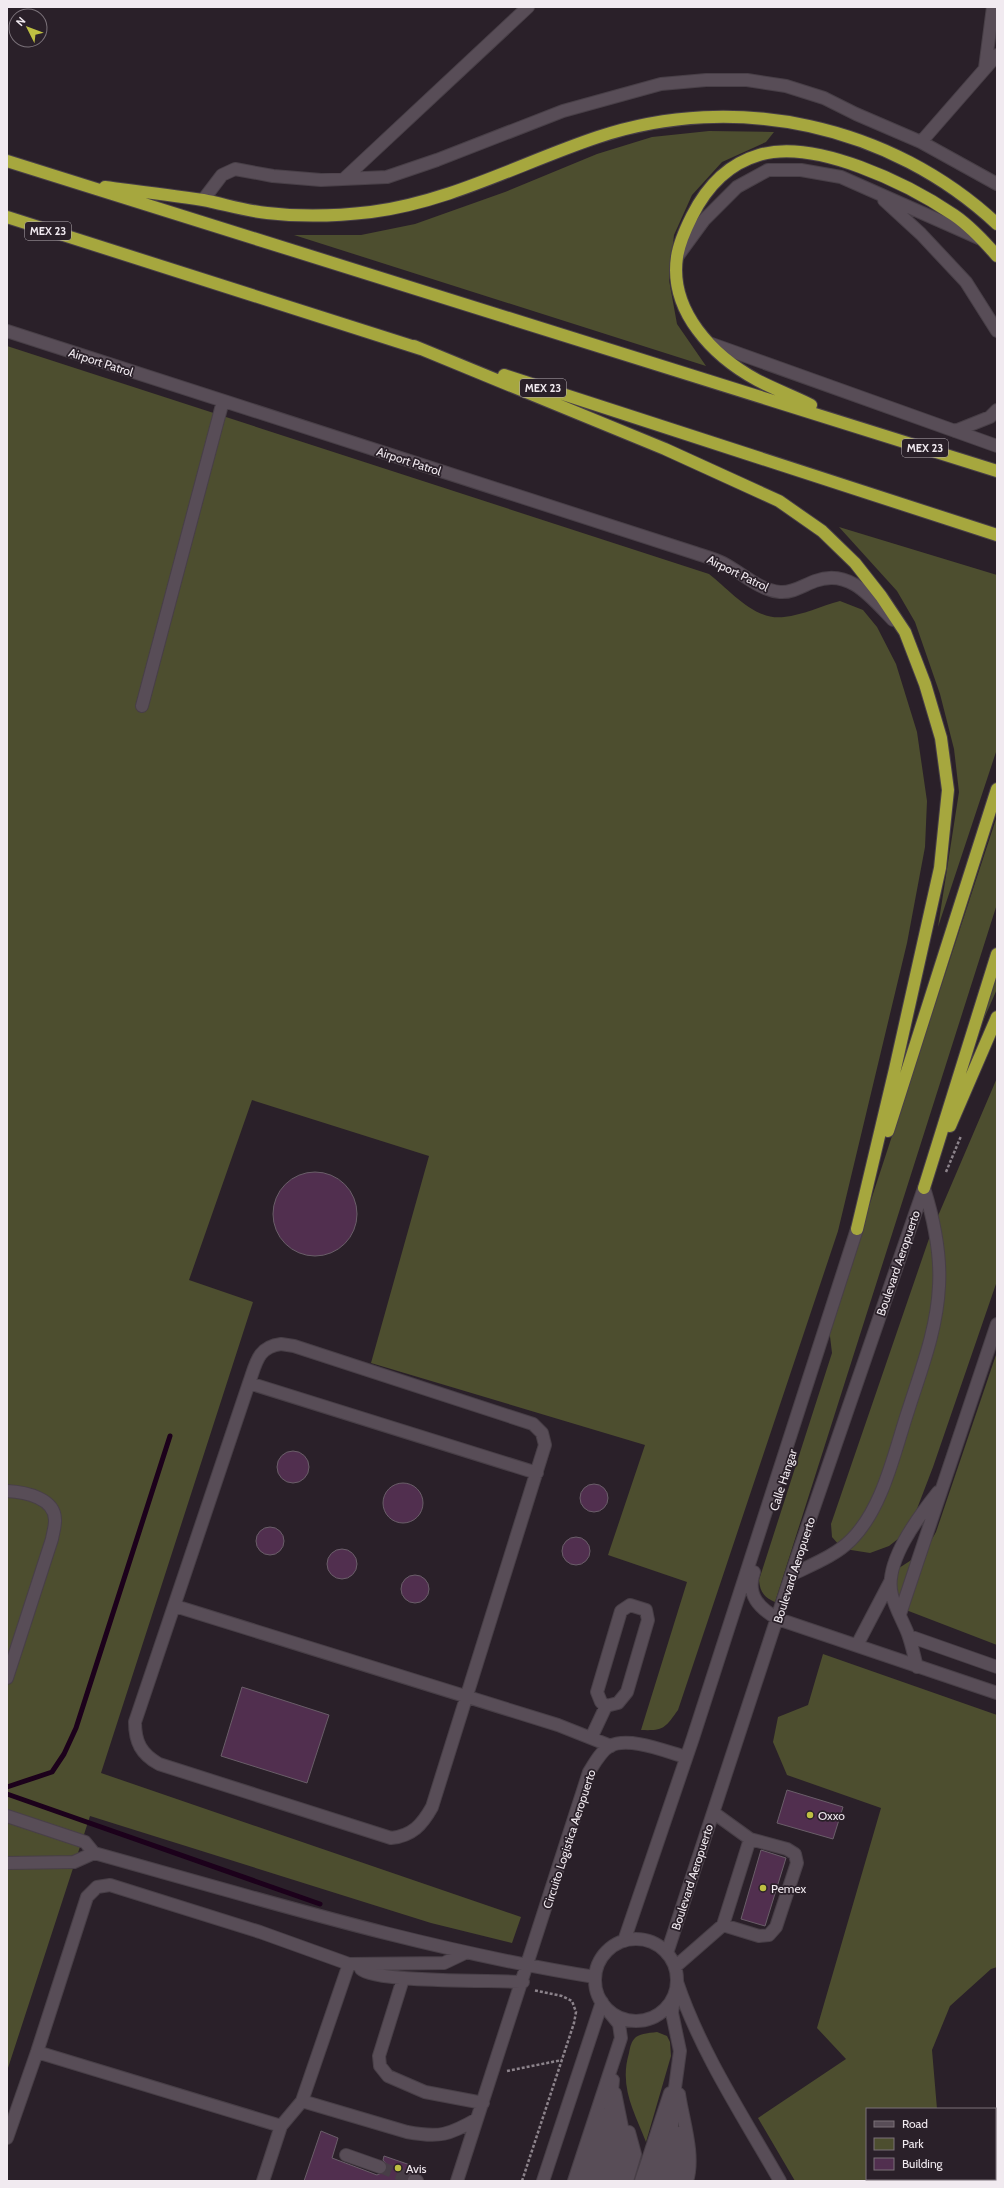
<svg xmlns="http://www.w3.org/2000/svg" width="1004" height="2188" viewBox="0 0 1004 2188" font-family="Cabin,sans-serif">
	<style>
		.green { fill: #4d4e2f }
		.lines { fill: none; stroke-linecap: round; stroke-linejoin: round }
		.stream { stroke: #1c011b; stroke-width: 5 }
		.building { fill: #512f4f; stroke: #6a5e69 }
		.minor-tunnel { stroke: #483e47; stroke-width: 12; stroke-dasharray: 12 6; stroke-linecap: butt }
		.minor-casing { stroke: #483f47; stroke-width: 14 }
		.highway-casing { stroke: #483f47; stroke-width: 14 }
		.path { stroke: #8c838b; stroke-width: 2.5; stroke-dasharray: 3 2; stroke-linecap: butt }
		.minor { stroke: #584d57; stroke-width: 12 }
		.highway { stroke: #a6a73e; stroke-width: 12 }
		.poi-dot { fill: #bebf42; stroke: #2a2029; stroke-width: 1.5 }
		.labels { text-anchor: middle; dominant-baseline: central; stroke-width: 3.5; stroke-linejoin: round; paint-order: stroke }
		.shield { fill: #2a2029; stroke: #b5adb4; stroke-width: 1 }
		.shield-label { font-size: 11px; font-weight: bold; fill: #f1eaf0 }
		.street-label { font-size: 12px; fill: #f1eaf0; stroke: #2a2029 }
		.poi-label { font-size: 12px; fill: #f1eaf0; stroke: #2a2029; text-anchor: start }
	</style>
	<rect width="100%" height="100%" fill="#2a2029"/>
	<!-- green -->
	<path class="green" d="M709 131 774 132 766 142 722 162 692 195 674 235 669 280 677 324 706 366 294 235H361L415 224 505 192 597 154 652 137Z
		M7 346 709 574C730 590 754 621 784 617 803 615 821 606 840 601L863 610 877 627 896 664 917 732 927 801 925 847 907 943 838 1231 678 1710C665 1728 664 1731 641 1730L687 1582 608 1555 645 1445 371 1363 429 1156 252 1100 189 1280 253 1302 101 1773 521 1917 512 1943 431 1923 90 1816 7 2071Z
		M839 527 997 575V749L938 927 959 792 954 749 940 694 915 622 897 591Z
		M997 816V904L775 1602C764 1597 760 1592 759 1580L832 1353 829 1328Z
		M997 972V989L976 1037Z
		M997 1078V1281L933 1467 915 1514 903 1535 889 1546 870 1553 851 1550 839 1545 832 1537 831 1524 932 1230Z
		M997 1352V1645L893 1605 899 1568C915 1558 927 1550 936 1532Z
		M823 1654 997 1715V1967L991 1969 950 2006 932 2050 937 2109H867V2179H978V2181H795L758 2118 846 2059 817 2028 881 1808 787 1775 773 1742 778 1717 808 1705Z
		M657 2032 667 2036 670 2042 671 2056 646 2142C634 2111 619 2087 629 2053 630 2048 631 2041 636 2037 642 2033 650 2033 657 2032Z"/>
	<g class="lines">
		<!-- stream -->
		<path class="stream" d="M7 1787 52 1772 64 1754 76 1728 170 1436
			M7 1794 320 1904"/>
	</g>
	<!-- building -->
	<path class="building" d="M273 1214a42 42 0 1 1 84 0a42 42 0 1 1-84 0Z
		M277 1467a16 16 0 1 1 32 0a16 16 0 1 1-32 0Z
		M383 1503a20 20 0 1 1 40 0a20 20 0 1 1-40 0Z
		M580 1498a14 14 0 1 1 28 0a14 14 0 1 1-28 0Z
		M256 1541a14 14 0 1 1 28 0a14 14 0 1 1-28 0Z
		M562 1551a14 14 0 1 1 28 0a14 14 0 1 1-28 0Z
		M327 1564a15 15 0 1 1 30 0a15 15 0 1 1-30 0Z
		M401 1589a14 14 0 1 1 28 0a14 14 0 1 1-28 0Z
		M242 1687 329 1715 307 1783 221 1756Z
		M787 1790 843 1807 833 1839 777 1823Z
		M761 1850 786 1858 765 1926 741 1919Z
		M321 2131 338 2138 332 2158 377 2175 387 2170V2165L383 2160 384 2156 419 2168 417 2173 409 2174 407 2181H304Z"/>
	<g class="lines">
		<!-- minor-tunnel -->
		<path class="minor-tunnel" d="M380 2167 414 2180"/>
		<!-- minor casing -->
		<g class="minor-casing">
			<path id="minor" d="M985 68 993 7
				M921 142 997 55
				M345 178 528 7
				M203 200 222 175 235 169 273 176 321 180 387 177 437 160 563 111 661 84 706 80H747L786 86 824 98 856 114 921 142 997 184
				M884 200 921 234 966 282 997 331
				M677 257 704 220 737 187 768 170H801L841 177 981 239
				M7 331 695 553C704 556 715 559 723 563 742 573 759 590 780 592 793 593 804 585 815 581 849 568 871 597 893 620
				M709 343 997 446
				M955 431 990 417 997 410
				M142 706 223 401
				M281 1344 294 1346 533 1424 542 1433 545 1445 432 1807C422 1825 412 1836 391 1838L159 1764C141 1754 135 1742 135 1722L249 1383C256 1364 257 1347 281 1344Z
				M249 1383 537 1473
				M7 1491C25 1492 56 1498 55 1521 55 1527 53 1533 52 1539L7 1678
				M754 1572C746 1595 759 1608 778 1619L997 1693
				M791 1575C811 1565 835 1556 851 1540 883 1508 894 1453 908 1411 921 1370 937 1330 939 1286 941 1253 934 1220 924 1188
				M630 1605 646 1610 648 1620 627 1692 618 1703 606 1706 601 1702 597 1692 621 1611Z
				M175 1606 558 1725 611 1746
				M900 1614 997 1324
				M909 1636 997 1667
				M857 1645 890 1582
				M917 1667C914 1656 912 1645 908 1634 903 1621 895 1608 892 1595 883 1563 919 1516 938 1492
				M591 1738 606 1706
				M7 1816 85 1842 94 1853C260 1899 425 1950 595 1977
				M7 1863 74 1862 94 1853
				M723 1925 750 1839
				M595 1980a41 41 0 1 1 82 0a41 41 0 1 1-82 0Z
				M624 1941 693 1738 857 1229
				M667 1953 800 1548 924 1188
				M359 1964 361 1969C375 1983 496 1980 523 1982
				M675 1967 723 1925 759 1936 769 1935 776 1927 797 1863 795 1854 787 1849 750 1839 714 1813
				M403 1979 379 2056 380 2066 388 2076 425 2092 483 2103
				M677 1982C701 2053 743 2116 780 2181
				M37 2052 281 2126
				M615 2093 626 2147 617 2181
				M679 2094C683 2121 695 2155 687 2181
				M302 2101 407 2132C440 2138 449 2135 477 2119
				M7 2138 37 2052 87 1897 97 1887 110 1885 260 1932 349 1964 444 1963 465 1953
				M346 2155 380 2167
				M995 2165H997
				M915 2179 919 2181
				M414 2180 417 2181
				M263 2181 281 2126 302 2101 349 1964
				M457 2181 589 1772C594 1764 601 1751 610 1746 629 1736 667 1752 686 1757
				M543 2181 602 2002
				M574 2181 621 2038 619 2024 610 2013
				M584 2181 603 2114
				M595 2181 608 2136 613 2080
				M606 2181 617 2144 616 2118
				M627 2181 635 2154 629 2132
				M641 2181 670 2093
				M652 2181 665 2127
				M664 2181 670 2156 674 2095 680 2051 672 2013 674 1997
				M675 2181 680 2159 678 2133
				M987 2181V2179"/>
		</g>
		<!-- highway casing -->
		<g class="highway-casing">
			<path id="highway" d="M7 161 997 471
				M105 187C137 191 170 195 203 200 224 204 246 211 267 213 301 217 337 216 371 212 450 202 523 162 598 137 736 91 891 125 997 224
				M7 217 421 349
				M414 346 665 449 779 501 822 531 855 563 881 596 905 632 925 684 941 738 948 790 940 868 895 1069 857 1229
				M504 375 997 535
				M811 405C793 396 774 389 757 380 713 356 669 311 677 257 679 243 686 228 692 216 706 188 728 164 759 155 815 138 908 184 954 215 970 226 984 241 997 256
				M950 1126 997 1017
				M888 1131 997 789
				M924 1188 997 954"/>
		</g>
		<!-- path -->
		<path class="path" d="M946 1172 961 1136
			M507 2071 562 2060
			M522 2181 574 2023 576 2012 572 2001 562 1996 533 1990"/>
		<!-- minor -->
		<use href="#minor" class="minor"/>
		<!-- highway -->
		<use href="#highway" class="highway"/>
	</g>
	<!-- markers -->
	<g class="poi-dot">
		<circle cx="810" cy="1815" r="4"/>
		<circle cx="763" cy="1888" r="4"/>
		<circle cx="398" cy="2168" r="4"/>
	</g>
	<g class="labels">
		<!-- shield labels -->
		<g class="shield">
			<rect x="25" y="222" width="46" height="18" rx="3"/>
			<rect x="520" y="379" width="46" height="18" rx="3"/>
			<rect x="902" y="439" width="46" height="18" rx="3"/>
		</g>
		<g class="shield-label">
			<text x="48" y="231">MEX 23</text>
			<text x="543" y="388">MEX 23</text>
			<text x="925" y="448">MEX 23</text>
		</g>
		<!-- street labels -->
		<g class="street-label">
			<text transform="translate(101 362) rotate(18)">Airport Patrol</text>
			<text transform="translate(409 461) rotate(18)">Airport Patrol</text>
			<text transform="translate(738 573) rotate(26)">Airport Patrol</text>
			<text transform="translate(898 1263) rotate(-71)">Boulevard Aeropuerto</text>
			<text transform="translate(783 1480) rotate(-72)">Calle Hangar</text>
			<text transform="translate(794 1570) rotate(-72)">Boulevard Aeropuerto</text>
			<text transform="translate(569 1839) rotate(-72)">Circuito Logistica Aeropuerto</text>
			<text transform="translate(692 1877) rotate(-72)">Boulevard Aeropuerto</text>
		</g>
		<!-- poi labels -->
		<g class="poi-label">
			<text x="818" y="1815">Oxxo</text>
			<text x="771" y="1888">Pemex</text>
			<text x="406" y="2168">Avis</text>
		</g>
	</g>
	<!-- border -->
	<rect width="1004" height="2188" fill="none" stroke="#f1eaf0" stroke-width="16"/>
	<!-- legend -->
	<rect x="866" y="2108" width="130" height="72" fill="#2a2029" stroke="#7a7179"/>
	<rect x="874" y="2121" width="20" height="6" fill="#584d57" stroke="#7a7179"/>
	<text x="902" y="2128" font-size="12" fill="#f1eaf0">Road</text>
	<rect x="874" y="2138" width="20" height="12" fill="#4d4e2f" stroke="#7a7179"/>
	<text x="902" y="2148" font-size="12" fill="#f1eaf0">Park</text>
	<rect x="874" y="2158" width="20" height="12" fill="#512f4f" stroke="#7a7179"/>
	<text x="902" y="2168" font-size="12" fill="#f1eaf0">Building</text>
	<!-- north arrow -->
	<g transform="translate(28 28) rotate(312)"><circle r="19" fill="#2a2029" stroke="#7a7179"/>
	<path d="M0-3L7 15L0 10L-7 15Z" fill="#bebf42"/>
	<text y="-6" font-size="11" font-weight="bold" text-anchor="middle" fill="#f1eaf0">N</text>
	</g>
</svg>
